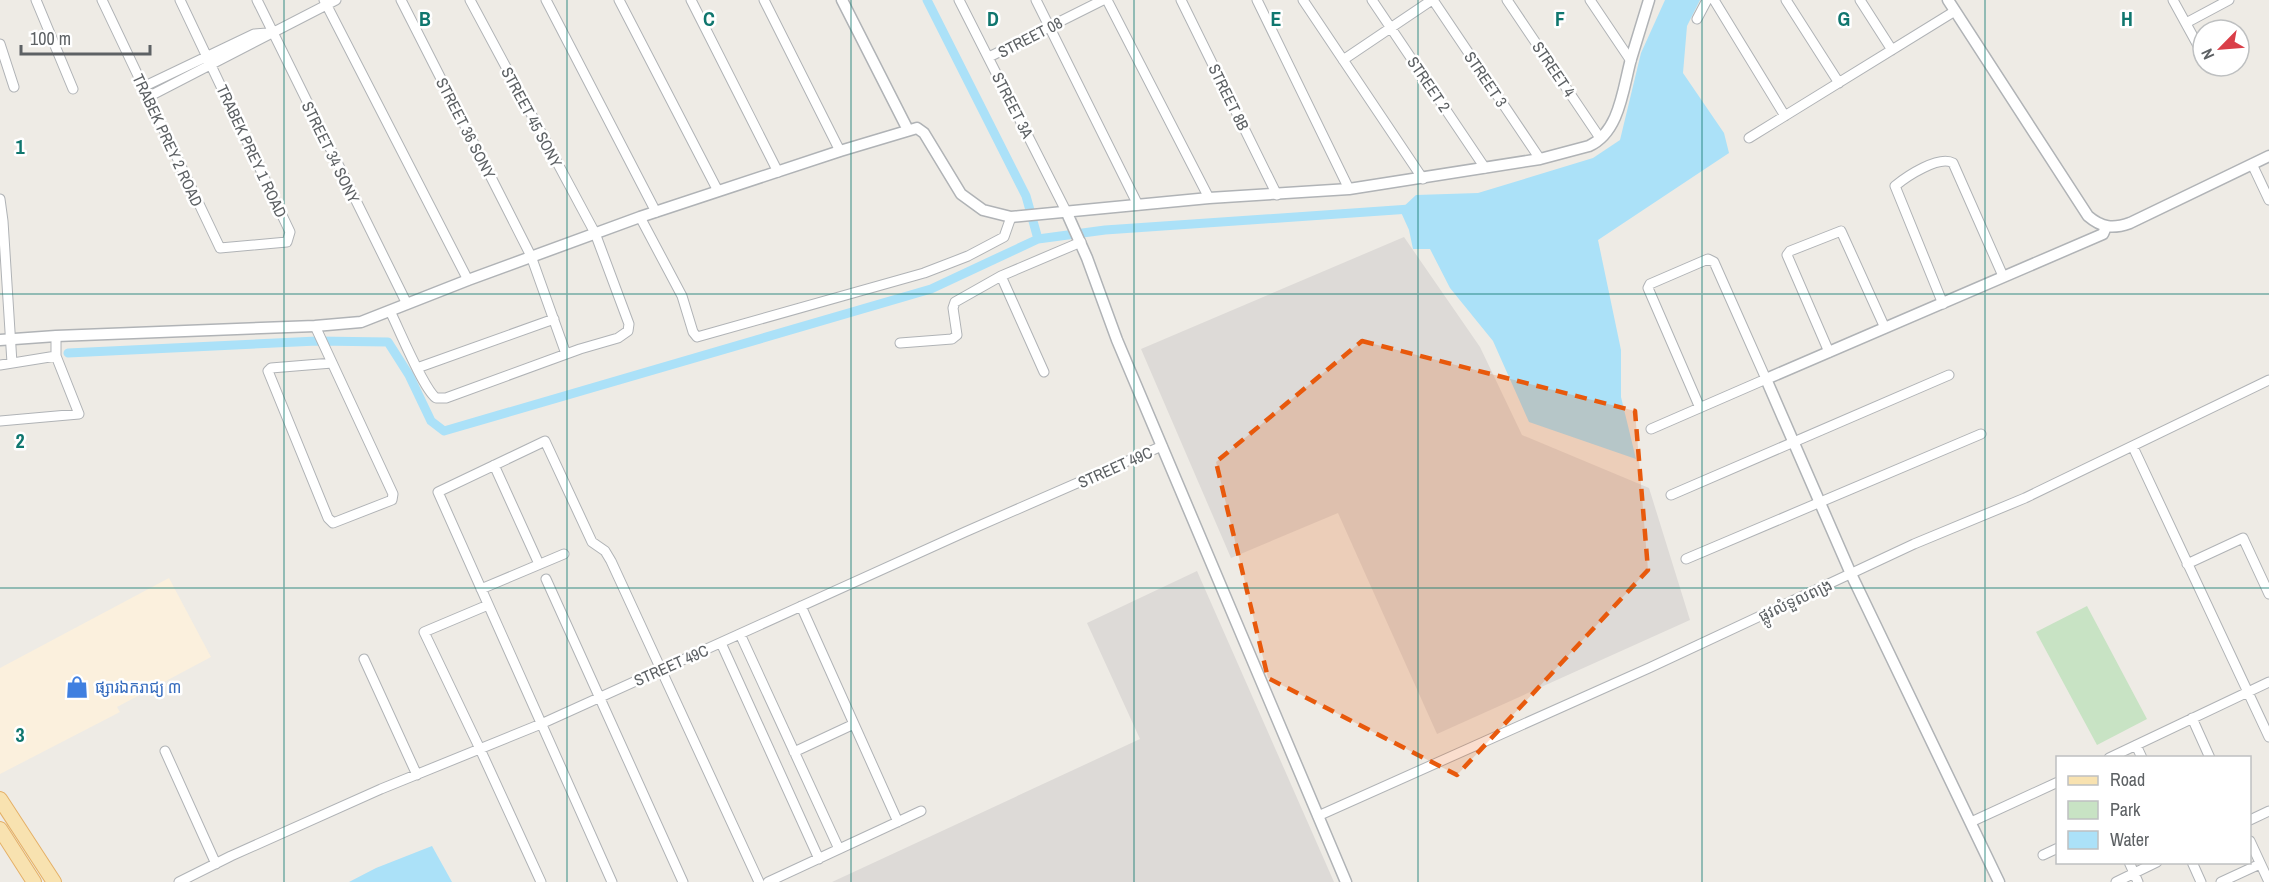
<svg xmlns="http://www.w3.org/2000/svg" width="2269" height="882" viewBox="0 0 2269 882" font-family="'Archivo Narrow','Noto Sans Khmer',sans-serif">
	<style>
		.commercial { fill: #fbf0dd }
		.industrial { fill: #dddad7 }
		.green { fill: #c8e3c4 }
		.water { fill: #abe1f8 }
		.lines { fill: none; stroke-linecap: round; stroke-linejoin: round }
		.canal { stroke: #abe1f8; stroke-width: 9 }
		.minor-casing { stroke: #b0b3b6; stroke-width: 11 }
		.tertiary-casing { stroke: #b0b3b6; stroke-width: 13 }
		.primary-casing { stroke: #e5b066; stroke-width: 16 }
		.minor { stroke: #fff; stroke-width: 9 }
		.tertiary { stroke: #fff; stroke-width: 10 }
		.primary { stroke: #f8e2b0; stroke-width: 14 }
		.marked { fill: #e8590c; fill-opacity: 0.2; stroke: #e8590c; stroke-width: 4.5; stroke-dasharray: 12 8; stroke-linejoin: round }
		.grid { fill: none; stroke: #0f766e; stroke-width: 1.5; stroke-opacity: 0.55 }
		.labels { text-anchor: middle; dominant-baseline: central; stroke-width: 5; stroke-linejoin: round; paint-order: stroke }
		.street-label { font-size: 16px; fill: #5d6164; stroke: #fff }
		.shop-label { font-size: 16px; fill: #366cbe; stroke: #fff; text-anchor: start }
		.grid-label { font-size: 20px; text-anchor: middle; font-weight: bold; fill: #0f766e; stroke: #fff; stroke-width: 5; stroke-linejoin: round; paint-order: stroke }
	</style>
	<rect width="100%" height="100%" fill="#eeebe5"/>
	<!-- commercial -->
	<path class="commercial" d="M169 578 211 657 117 707 120 712 0 774V668Z"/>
	<!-- industrial -->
	<path class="industrial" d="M1404 237 1480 347 1522 435 1649 488 1690 620 1437 734 1338 513 1231 558 1141 349Z
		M1197 571 1334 882H832L1140 739 1087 623Z"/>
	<!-- green -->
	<path class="green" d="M2087 606 2147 719 2097 745 2036 632Z"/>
	<!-- water -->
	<path class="water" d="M1665 0H1700L1687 26 1683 73 1724 133 1729 153 1598 240 1621 350V397L1636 459 1529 422 1493 341 1450 288 1430 249H1413L1409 230 1400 210 1416 195 1478 193 1593 158 1620 140 1641 53Z
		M432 846 452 882H349L376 868Z"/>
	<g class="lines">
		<!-- canal -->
		<path class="canal" d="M927 0 1026 196 1038 239
			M68 353 317 341 388 342 409 375 431 421 444 431 931 289 1038 239 1105 230 1410 209"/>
		<!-- minor casing -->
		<g class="minor-casing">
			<path id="minor" d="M36 0 73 89
				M102 0 220 248 287 242 290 232 180 0
				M257 0 407 304
				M324 0 468 280
				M401 0 531 256 566 354
				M546 0 656 212
				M619 0 718 191
				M691 0 778 172
				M764 0 840 151
				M959 0 1066 211
				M1036 0 1138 205
				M1107 0 1209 198
				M1181 0 1277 195
				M1257 0 1349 189
				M1303 0 1423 179
				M1372 0 1485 168
				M1433 0 1540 159
				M1507 0 1600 138
				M1590 0 1631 61
				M1714 0 1785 116
				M1786 0 1839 83
				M1860 0 1892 50
				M2173 0 2201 51
				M1697 19 1707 0
				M2186 23 2229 0
				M0 44 14 87
				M989 57 1103 0
				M1343 60 1432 0
				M143 87 254 34 267 33
				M148 97 336 0
				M1749 138 1955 11
				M2252 164 2269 200
				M0 199 3 221 12 363
				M640 217 682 296 693 332 697 337 924 273 968 256 1004 237 1011 217
				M1943 304 1895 186C1907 176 1939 155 1953 163L2003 276
				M390 311C399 329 423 388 436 398H446L580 349 618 338 628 331 629 324 595 233 470 0
				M315 326 393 494 392 500 333 523 328 518 268 371 271 368 332 363
				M900 343 952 339 957 335 953 308 955 302 1001 276
				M1829 352 1787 255 1790 251 1841 231 1885 328
				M0 365 56 356
				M417 368 554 319
				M1044 372 1001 276 1081 242
				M0 421 79 414 56 356V336
				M1651 429 1766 379 1714 262 1708 259 1650 284 1648 288 1700 408
				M2133 447 2269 737
				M494 465 539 564
				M1671 495 1949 375
				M1686 559 1981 434
				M2187 564 2243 538 2269 594
				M546 579 683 882
				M481 589 564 554
				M488 605 424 632 480 749 541 882
				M801 606 898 822
				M740 634 839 849
				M721 643 819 859
				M364 659 417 775
				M2192 718 2210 758
				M2136 745 2142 758
				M165 751 216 864
				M794 752 854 724
				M2109 758 2269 682
				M1318 816 1649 668 1914 544 2025 498 2269 380
				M2250 820 2269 811
				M1971 822 2058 782
				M2250 841 2269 882
				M2043 855 2058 848
				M2129 862 2138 882
				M2192 862 2201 882
				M179 882 231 856 381 789 541 724 965 532 1162 446
				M612 882 438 492 545 441 592 542 605 551 611 561 759 882
				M768 882 921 811
				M2116 882 2157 862
				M2221 882 2260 864"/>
		</g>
		<!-- tertiary casing -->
		<g class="tertiary-casing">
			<path id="tertiary" d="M842 0 908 130
				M1948 0 2088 216C2102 228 2113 229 2130 223L2269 156
				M1066 211 1087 258 1117 340 1346 882
				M0 340 56 336 315 326 361 322 468 280 640 217 840 151 917 128 924 133 961 194 983 210 1011 217 1209 198 1349 189 1540 159 1589 146C1620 132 1623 88 1631 59 1637 39 1643 20 1649 0
				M1999 882 1851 574 1766 379 2103 234 2106 227"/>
		</g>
		<!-- primary casing -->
		<g class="primary-casing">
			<path id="primary" d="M0 799 54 882
				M0 829 34 882"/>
		</g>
		<!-- minor -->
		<use href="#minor" class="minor"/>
		<!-- tertiary -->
		<use href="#tertiary" class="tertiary"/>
		<!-- primary -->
		<use href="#primary" class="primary"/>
	</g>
	<!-- marked area -->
	<path class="marked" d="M1362 341 1635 411 1648 570 1457 775 1268 678 1216 462Z"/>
	<!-- grid -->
	<path class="grid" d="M284 0V882M567 0V882M851 0V882M1134 0V882M1418 0V882M1702 0V882M1985 0V882M0 294H2269M0 588H2269"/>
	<!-- icons -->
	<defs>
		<g id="shop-bare" transform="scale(1.8)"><path d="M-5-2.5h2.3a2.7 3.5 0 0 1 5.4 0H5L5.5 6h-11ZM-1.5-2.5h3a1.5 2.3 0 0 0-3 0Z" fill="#3f7fe0" stroke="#fff" stroke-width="2.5" paint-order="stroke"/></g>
	</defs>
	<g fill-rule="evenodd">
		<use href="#shop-bare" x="77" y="687"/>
	</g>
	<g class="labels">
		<!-- street labels -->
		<g class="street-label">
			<text transform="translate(1030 37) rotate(-27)">STREET 08</text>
			<text transform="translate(1554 69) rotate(56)">STREET 4</text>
			<text transform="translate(1486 79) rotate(56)">STREET 3</text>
			<text transform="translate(1429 84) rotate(56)">STREET 2</text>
			<text transform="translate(1229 97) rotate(64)">STREET 8B</text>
			<text transform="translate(1013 105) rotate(63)">STREET 3A</text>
			<text transform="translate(532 117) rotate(62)">STREET 45 SONY</text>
			<text transform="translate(466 128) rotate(63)">STREET 36 SONY</text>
			<text transform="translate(168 140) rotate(65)">TRABEK PREY 2 ROAD</text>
			<text transform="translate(252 151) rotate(65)">TRABEK PREY 1 ROAD</text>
			<text transform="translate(331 152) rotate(64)">STREET 34 SONY</text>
			<text transform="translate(1115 467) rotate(-24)">STREET 49C</text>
			<text transform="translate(1795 600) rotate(-25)">ផ្លូវលំទួលពង្រ</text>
			<text transform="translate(671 665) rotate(-24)">STREET 49C</text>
		</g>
		<!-- shop labels -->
		<g class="shop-label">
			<text x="95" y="687">ផ្សារឯករាជ្យ ៣</text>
		</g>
	</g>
	<g class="grid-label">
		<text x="425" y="26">B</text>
		<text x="709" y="26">C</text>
		<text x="993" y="26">D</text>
		<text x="1276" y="26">E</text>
		<text x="1560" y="26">F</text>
		<text x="1844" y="26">G</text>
		<text x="2127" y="26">H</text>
		<text x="20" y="154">1</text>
		<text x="20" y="448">2</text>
		<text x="20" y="742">3</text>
	</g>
	<!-- legend -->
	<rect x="2056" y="756" width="195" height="108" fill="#ffffff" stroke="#bec0c1" stroke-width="1.5"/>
	<rect x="2068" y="776" width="30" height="9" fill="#f8e2b0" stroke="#bec0c1" stroke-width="1.5"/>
	<text x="2110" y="786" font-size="18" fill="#5d6164">Road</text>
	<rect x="2068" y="801" width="30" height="18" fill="#c8e3c4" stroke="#bec0c1" stroke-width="1.5"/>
	<text x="2110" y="816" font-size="18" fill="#5d6164">Park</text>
	<rect x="2068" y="831" width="30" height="18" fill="#abe1f8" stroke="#bec0c1" stroke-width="1.5"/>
	<text x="2110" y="846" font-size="18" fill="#5d6164">Water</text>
	<!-- north arrow -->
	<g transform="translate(2221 48) rotate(245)"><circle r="28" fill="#ffffff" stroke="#bec0c1" stroke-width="1.5"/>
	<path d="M0-4.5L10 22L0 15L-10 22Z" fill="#da3e48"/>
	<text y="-9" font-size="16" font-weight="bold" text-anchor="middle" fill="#5d6164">N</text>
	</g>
	<!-- scale -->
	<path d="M21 45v9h129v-9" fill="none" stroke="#5d6164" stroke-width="3"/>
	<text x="30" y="45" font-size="18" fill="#5d6164" stroke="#ffffff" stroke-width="4.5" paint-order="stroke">100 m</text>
</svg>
